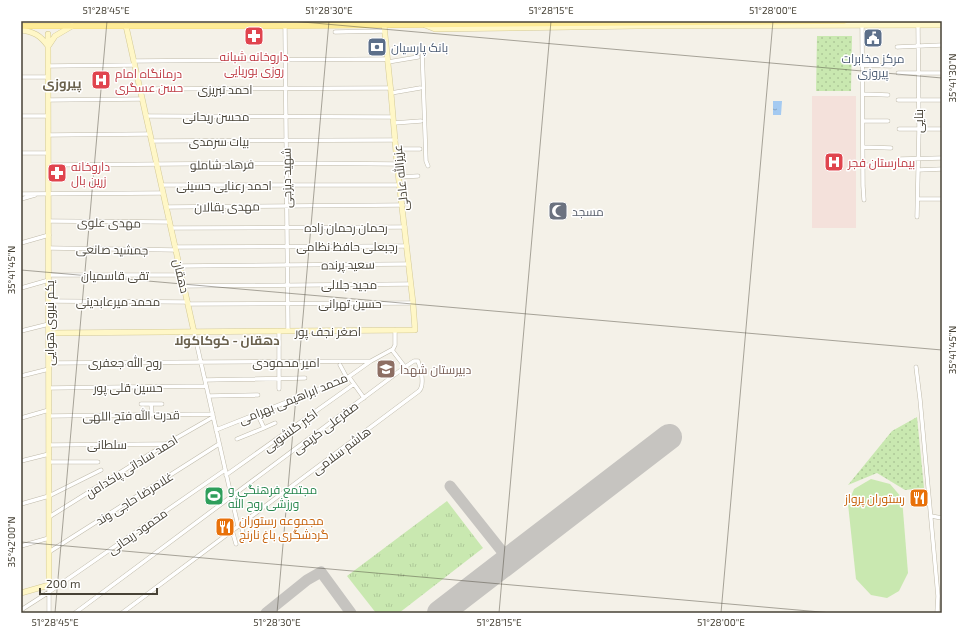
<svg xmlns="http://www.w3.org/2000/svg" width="963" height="634" viewBox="0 0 963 634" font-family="'Exo 2',Cairo,sans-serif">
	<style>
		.medical { fill: #f4e1db }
		.grass { fill: url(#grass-tufts) }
		.park { fill: url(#park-dots) }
		.garden { fill: #c9e8b0 }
		.water { fill: url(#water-ripples) }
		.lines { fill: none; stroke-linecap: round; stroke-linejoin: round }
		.taxiway { stroke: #c6c4c0; stroke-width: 11 }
		.runway { stroke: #c6c4c0; stroke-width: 26 }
		.street-casing { stroke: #bfbaaa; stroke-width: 4.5 }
		.secondary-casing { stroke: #d4ca97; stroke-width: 6 }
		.primary-casing { stroke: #e4cb65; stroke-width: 6 }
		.street { stroke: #fff; stroke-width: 3.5 }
		.secondary { stroke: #fff7c7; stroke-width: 5 }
		.primary { stroke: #feeb96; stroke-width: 5.5 }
		.ticks { fill: none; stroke: #474236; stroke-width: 1; stroke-opacity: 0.45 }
		.labels { text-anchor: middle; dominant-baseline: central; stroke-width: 3; stroke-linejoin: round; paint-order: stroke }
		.service-label { font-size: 12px; fill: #4e5e75; stroke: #fff; text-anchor: start }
		.health-label { font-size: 12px; fill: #be3a42; stroke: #fff; text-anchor: start }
		.street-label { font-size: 12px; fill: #474236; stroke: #fff }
		.worship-label { font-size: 12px; fill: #5b616d; stroke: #fff; text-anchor: start }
		.education-label { font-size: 12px; fill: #785e54; stroke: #fff; text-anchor: start }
		.leisure-label { font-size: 12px; fill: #27864d; stroke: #fff; text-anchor: start }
		.food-label { font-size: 12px; fill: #c56008; stroke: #fff; text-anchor: end }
		.neighbourhood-label { font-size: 13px; font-weight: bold; fill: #6a614d; stroke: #fff }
		.neatline { fill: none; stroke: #474236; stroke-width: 1.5 }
		.ticks-label { font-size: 10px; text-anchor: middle; fill: #474236 }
	</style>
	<defs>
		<pattern id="grass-tufts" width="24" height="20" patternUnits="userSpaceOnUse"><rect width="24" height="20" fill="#c9e8b0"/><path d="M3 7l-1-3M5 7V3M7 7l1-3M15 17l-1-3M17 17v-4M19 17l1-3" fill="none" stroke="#aec898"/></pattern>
		<pattern id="park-dots" width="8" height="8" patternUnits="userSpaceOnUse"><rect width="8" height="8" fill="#c9e8b0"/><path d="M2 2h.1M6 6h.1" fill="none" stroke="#aec898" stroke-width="1.8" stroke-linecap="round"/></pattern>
		<pattern id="water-ripples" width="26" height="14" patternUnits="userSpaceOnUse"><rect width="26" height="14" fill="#a4caf1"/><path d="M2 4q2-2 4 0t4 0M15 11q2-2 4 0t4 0" fill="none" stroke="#87a6c4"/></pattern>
	</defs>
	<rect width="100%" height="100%" fill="#f4f1e8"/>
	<!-- medical -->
	<path class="medical" d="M812 96H856V228H812Z"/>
	<!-- grass -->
	<path class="grass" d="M447 501 483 548 399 613H376L347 576Z"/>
	<!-- park -->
	<path class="park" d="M817 36H852L851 91H816Z
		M917 417 924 488 905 490 877 473 848 485 892 431Z"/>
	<!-- garden -->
	<path class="garden" d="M871 479 890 484 902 498 908 573 899 591 887 598 871 595 856 579 848 504 854 489Z"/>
	<!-- water -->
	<path class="water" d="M773 101H782L781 115H773Z"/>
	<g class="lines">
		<!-- taxiway -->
		<path class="taxiway" d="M450 486 509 560
			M266 613 307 580 321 572 351 613"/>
		<!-- runway -->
		<path class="runway" d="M440 613 669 437"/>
		<!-- street casing -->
		<g class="street-casing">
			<path id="street" d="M285 26 288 331
				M862 26 863 186 864 200
				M335 32 384 31
				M897 47 942 45
				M422 48 426 161 428 166
				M134 61 387 59
				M388 62 418 57
				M862 65 891 66
				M48 66 135 65
				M898 73H942
				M21 77H48
				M140 89 391 88
				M391 93 420 88
				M863 94 888 95
				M48 100 142 99
				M898 100H942
				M21 116H48
				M146 116 393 117
				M863 121H888
				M394 123 421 121
				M899 129H942
				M48 135 150 134
				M152 141 396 140
				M863 147 891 148
				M396 149H420
				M21 153H48
				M901 159 942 158
				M48 165 286 163 397 164
				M863 165H893
				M918 170 942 169
				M399 177 418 176
				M162 185H401
				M21 194 163 193
				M21 199 35 195
				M918 199H942
				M166 207 403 205
				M917 217 919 129 918 26
				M48 221 170 222
				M171 228 405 227
				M21 243 49 235
				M175 247 407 246
				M49 248 176 250
				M180 266 409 264
				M49 275H182
				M184 286 411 284
				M21 288 49 280
				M49 301 188 302
				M188 304 413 303
				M21 331 49 324
				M194 332 238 526
				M392 350 405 367
				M49 363 371 361
				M340 365 347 378
				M916 367 920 399 938 596 937 613
				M21 376 49 369
				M349 377 364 398
				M205 380 305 378
				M49 388 206 386
				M279 389V331
				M209 396 258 395
				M141 404H151L152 415
				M151 404H162
				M49 416 213 414
				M21 418 49 410
				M264 428 275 423
				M216 430 347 378 371 361 393 349 395 345V330
				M237 439 264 428 257 413
				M49 445 165 444
				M21 461 49 454
				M49 462H98
				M226 475 354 384
				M21 504 49 496 101 470
				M931 516 942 518
				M49 517 166 444 213 417
				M241 524 244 538
				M232 530 236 544
				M21 546 49 538
				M49 552 219 444
				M49 585V613
				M21 610 49 592 225 470
				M75 613 405 367 414 361H418C421 369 425 385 419 391L122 613"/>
		</g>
		<!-- secondary casing -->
		<g class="secondary-casing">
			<path id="secondary" d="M425 25 435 29 636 26 942 25
				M126 26 194 332
				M21 30C34 32 40 35 48 46
				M49 45 55 36 72 26
				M49 333 415 330 413 303 397 164 391 93 384 25
				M21 593 49 585 48 34"/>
		</g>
		<!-- primary casing -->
		<g class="primary-casing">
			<path id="primary" d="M21 26H258L844 21"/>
		</g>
		<!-- street -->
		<use href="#street" class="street"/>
		<!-- secondary -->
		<use href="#secondary" class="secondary"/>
		<!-- primary -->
		<use href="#primary" class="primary"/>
	</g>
	<!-- ticks -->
	<path class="ticks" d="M291 21 942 78M21 270 942 350M21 542 832 613M55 613 107 21M277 613 329 21M499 613 551 21M721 613 773 21"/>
	<!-- icons -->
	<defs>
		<g id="pharmacy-square" transform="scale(1)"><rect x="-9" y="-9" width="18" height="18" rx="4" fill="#e0444e" stroke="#fff"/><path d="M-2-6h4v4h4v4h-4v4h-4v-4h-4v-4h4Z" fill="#fff"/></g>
		<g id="civic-square" transform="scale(1)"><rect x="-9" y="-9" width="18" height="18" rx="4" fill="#5c6f8a" stroke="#fff"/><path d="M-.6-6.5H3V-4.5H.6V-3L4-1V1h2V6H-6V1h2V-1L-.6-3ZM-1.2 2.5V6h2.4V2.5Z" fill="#fff"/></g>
		<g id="bank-square" transform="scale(1)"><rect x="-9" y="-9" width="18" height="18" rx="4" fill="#5c6f8a" stroke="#fff"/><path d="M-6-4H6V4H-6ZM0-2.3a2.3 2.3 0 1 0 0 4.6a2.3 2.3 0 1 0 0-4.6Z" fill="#fff"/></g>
		<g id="hospital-square" transform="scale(1)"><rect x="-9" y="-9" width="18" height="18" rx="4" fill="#e0444e" stroke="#fff"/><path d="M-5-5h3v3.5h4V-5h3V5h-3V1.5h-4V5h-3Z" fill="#fff"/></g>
		<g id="mosque-square" transform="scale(1)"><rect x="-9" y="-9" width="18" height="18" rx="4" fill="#6b7280" stroke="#fff"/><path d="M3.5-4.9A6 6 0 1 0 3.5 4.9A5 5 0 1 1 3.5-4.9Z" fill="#fff"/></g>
		<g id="school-square" transform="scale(1)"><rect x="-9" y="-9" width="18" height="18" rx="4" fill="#8d6e63" stroke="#fff"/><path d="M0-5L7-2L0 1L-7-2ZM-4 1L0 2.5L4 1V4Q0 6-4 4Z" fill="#fff"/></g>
		<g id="stadium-square" transform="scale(1)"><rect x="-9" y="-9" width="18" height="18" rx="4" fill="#2e9e5b" stroke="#fff"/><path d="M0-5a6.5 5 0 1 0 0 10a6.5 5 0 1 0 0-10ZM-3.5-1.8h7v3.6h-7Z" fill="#fff"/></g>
		<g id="restaurant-square" transform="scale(1)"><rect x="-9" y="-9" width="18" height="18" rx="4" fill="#e8710a" stroke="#fff"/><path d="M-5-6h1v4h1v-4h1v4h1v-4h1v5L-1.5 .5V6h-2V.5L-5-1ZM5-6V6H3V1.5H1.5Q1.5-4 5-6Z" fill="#fff"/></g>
	</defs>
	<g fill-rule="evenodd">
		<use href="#pharmacy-square" x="254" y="36"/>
		<use href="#civic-square" x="873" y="38"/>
		<use href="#bank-square" x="377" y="47"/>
		<use href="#hospital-square" x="101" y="80"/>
		<use href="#hospital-square" x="834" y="162"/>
		<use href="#pharmacy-square" x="57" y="173"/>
		<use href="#mosque-square" x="558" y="211"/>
		<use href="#school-square" x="386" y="369"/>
		<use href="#stadium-square" x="214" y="496"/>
		<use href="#restaurant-square" x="919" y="498"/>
		<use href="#restaurant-square" x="225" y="527"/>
	</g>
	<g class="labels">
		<!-- service labels -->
		<g class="service-label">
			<text x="391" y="47">بانک پارسیان</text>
			<text x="873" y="58" text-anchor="middle">مرکز مخابرات<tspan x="873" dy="14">پیروزی</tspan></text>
		</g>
		<!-- health labels -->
		<g class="health-label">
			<text x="254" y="56" text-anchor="middle">داروخانه شبانه<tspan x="254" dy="14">روزی بوریایی</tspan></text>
			<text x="115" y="73">درمانگاه امام<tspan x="115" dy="14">حسن عسگری</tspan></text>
			<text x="848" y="162">بیمارستان فجر</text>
			<text x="71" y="166">داروخانه<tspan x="71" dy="14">زرین بال</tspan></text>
		</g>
		<!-- street labels -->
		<g class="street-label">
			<text x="225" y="89">احمد تبریزی</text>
			<text x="216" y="116">محسن ریحانی</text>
			<text transform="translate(918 121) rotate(-90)">بنایی</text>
			<text x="219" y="141">بیات سرمدی</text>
			<text transform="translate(222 164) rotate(-1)">فرهاد شاملو</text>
			<text transform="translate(286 178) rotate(-91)">شهید دیزجی</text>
			<text transform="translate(400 178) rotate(-96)">عزیزالله عادلی</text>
			<text x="224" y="185">احمد رعنایی حسینی</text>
			<text transform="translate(227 206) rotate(-1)">مهدی بقالان</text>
			<text transform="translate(109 222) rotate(1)">مهدی علوی</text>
			<text x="346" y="227">رحمان رحمان زاده</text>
			<text x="347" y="246">رجبعلی حافظ نظامی</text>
			<text transform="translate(112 249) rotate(1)">جمشید صانعی</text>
			<text transform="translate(348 264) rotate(-1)">سعید پرنده</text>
			<text x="115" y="275">تقی قاسمیان</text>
			<text transform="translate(182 276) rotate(77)">دهقان</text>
			<text x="349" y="284">مجید جلالی</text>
			<text x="118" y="301">محمد میرعابدینی</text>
			<text x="350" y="303">حسین تهرانی</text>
			<text transform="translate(49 323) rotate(-90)">یکم نیروی هوایی</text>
			<text x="328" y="331">اصغر نجف پور</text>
			<text x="125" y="362">روح الله جعفری</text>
			<text x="286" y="362">امیر محمودی</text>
			<text x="128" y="387">حسین قلی پور</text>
			<text transform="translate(293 398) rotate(-22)">محمد ابراهیمی بهرامی</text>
			<text transform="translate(131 415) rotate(-1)">قدرت الله فتح اللهی</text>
			<text transform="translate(325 427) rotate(-37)">صفرعلی کریمی</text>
			<text transform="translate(290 430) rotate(-36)">اکبر گلشویی</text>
			<text x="107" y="444">سلطانی</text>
			<text transform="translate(341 450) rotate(-37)">هاشم سلامی</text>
			<text transform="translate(131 466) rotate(-32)">احمد ساداتی پاکدامن</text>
			<text transform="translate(134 498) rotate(-32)">غلامرضا حاجی وند</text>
			<text transform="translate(137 531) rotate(-35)">محمود ریحانی</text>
		</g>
		<!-- worship labels -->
		<g class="worship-label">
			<text x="572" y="211">مسجد</text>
		</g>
		<!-- education labels -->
		<g class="education-label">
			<text x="400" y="369">دبیرستان شهدا</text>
		</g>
		<!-- leisure labels -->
		<g class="leisure-label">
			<text x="228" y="489">مجتمع فرهنگی و<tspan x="228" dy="14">ورزشی روح الله</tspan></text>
		</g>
		<!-- food labels -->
		<g class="food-label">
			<text x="905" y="498">رستوران پرواز</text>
			<text x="239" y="520" text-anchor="start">مجموعه رستوران<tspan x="239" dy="14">گردشگری باغ نارنج</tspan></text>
		</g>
		<!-- neighbourhood labels -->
		<g class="neighbourhood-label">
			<text x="62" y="83">پیروزی</text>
			<text x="227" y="340">دهقان - کوکاکولا</text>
		</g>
	</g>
	<!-- border -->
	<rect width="963" height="634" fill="none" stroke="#ffffff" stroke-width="44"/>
	<!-- scale -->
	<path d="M40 588v6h117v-6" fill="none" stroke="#474236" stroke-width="2"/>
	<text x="46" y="588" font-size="12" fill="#474236" stroke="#ffffff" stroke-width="3" paint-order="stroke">200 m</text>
	<rect x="22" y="22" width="919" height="590" class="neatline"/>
	<g class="ticks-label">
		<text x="106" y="14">51°28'45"E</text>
		<text x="329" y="14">51°28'30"E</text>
		<text x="551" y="14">51°28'15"E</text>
		<text x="773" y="14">51°28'00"E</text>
		<text transform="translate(952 78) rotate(-90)" y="4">35°41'30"N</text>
		<text transform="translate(11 270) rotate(-90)" y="4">35°41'45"N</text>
		<text transform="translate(952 350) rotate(-90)" y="4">35°41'45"N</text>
		<text transform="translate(11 542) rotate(-90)" y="4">35°42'00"N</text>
		<text x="55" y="626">51°28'45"E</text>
		<text x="277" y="626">51°28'30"E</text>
		<text x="499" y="626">51°28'15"E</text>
		<text x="721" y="626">51°28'00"E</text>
	</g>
</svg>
